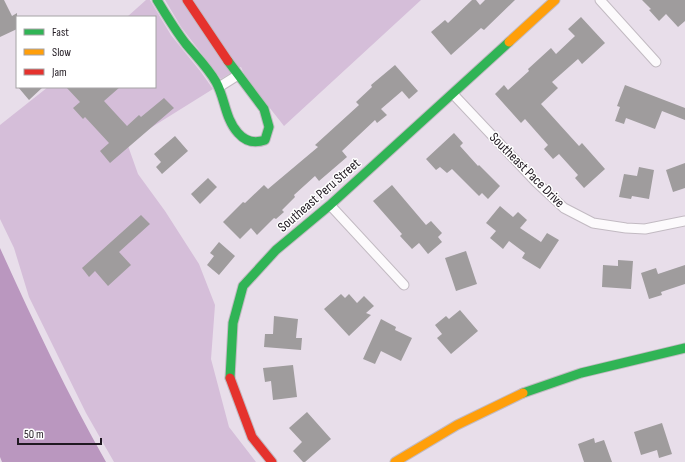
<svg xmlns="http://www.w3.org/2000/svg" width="685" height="462" viewBox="0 0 685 462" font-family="'Sofia Sans Condensed',sans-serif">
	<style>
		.green { fill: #d5bed9 }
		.water { fill: #ba97bf }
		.building { fill: #9f9c9d }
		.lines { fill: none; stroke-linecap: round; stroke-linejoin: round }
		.street-casing { stroke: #c2bac2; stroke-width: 11 }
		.fast-casing { stroke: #c2bac2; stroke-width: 11 }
		.slow-casing { stroke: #c2bac2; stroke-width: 11 }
		.jam-casing { stroke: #c2bac2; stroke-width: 11 }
		.street { stroke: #fcfafc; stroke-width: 9 }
		.fast { stroke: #30b455; stroke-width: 9 }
		.slow { stroke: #ff9f0a; stroke-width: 9 }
		.jam { stroke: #e5322d; stroke-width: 9 }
		.labels { text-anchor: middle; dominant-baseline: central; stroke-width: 3; stroke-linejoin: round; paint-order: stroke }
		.street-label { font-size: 14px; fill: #201921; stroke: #fff }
	</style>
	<rect width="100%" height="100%" fill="#e8deea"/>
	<!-- green -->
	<path class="green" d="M146 0H150L171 35 201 72 213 89 136 137 122 129 138 174 165 211 199 264 215 305 211 359 229 427 256 462H114L86 413 29 297 14 248 0 219V125L48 87H155V17H127Z
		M165 0H421L284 126 246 78 241 67 221 79 181 27Z"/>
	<!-- water -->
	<path class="water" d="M0 248C33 321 67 393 106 462H2L0 457Z"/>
	<!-- building -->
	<path class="building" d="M0 0H4L12 16 17 13V29L0 37Z
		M472 0H476L480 5 485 0H515L484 30 481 28 451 55 431 32 445 20 448 23Z
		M642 0H685V21L678 27 666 14 659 21 649 10 651 9Z
		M581 17 605 43 582 64 578 59 552 82 558 88 541 104 579 146 582 143 605 169 584 188 575 178 578 175 559 154 553 159 544 149 548 145 525 119 521 123 495 94 504 85 508 90 529 71 528 69 551 48 556 54 575 36 568 29Z
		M395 65 418 91 409 99 402 91 381 109 387 115 377 123 375 120 342 151 347 157 319 181 315 176 294 195 295 197 282 210 284 212 276 219 274 218 257 235 251 228 240 239 223 222 243 202 245 203 264 185 268 189 318 147 315 145 359 105 356 102 372 87 371 85Z
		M625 85 685 108V120L662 111 655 129 626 118 624 124 615 121 620 107 617 106Z
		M18 87H43L29 100Z
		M66 87H120L104 101 127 126 139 115 141 117 164 98 174 108 110 163 100 151 109 143 85 117 83 119 73 108 80 102Z
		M454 133 463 143 460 146 478 166 479 165 500 186 488 199 482 193 479 196 452 169 447 173 440 167 436 170 426 159Z
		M175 136 188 151 162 174 156 167 161 162 154 154Z
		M685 163V188L673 192 666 170Z
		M639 167 654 170 649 199 632 196 631 199 619 197 624 174 637 176Z
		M208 178 217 187 200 204 191 194Z
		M392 185 426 225 431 221 442 233 438 237 442 242 428 254 419 243 412 249 400 236 402 234 373 201Z
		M500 206 513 217 518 212 527 220 520 228 541 242 547 233 559 240 540 269 522 258 525 253 509 241 503 249 490 238 496 231 486 223Z
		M141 215 150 224 119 252 131 265 108 286 95 271 89 277 82 268Z
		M219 242 235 256 219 275 207 265 214 256 210 253Z
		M466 251 477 284 456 291 445 258Z
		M618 260 633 261 631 289 602 287 603 265 618 266Z
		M685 265V284L661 292 662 295 649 299 641 273 656 268 658 274Z
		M341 294 345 298 349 294 357 303 364 296 374 306 366 313 371 315 349 336 324 309Z
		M460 310 478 331 451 354 437 338 442 334 435 325 446 316 449 319Z
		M274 316 298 319 296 338H302L301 350 264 347 265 334H273Z
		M381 319 396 327 395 330 412 338 401 361 381 351 375 364 363 359Z
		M293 365 297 397 273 400 271 381 265 382 263 368Z
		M307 412 331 439 305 462H303L293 451 302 442 289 428Z
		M662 423 672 454 659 458 657 450 641 455 634 432Z
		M594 438 595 443 604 440 612 462H584L578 444Z"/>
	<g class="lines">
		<!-- street casing -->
		<g class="street-casing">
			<path id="street" d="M600 0 656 62
				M219 87 238 75
				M453 94 536 182 564 208 593 223 626 228 645 229 685 221
				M330 205 404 285"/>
		</g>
		<!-- fast casing -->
		<g class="fast-casing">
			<path id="fast" d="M157 0C166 15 175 30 186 44 196 56 208 68 216 82 225 98 225 119 238 133 245 141 254 144 265 140L269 127 264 109 228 61
				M230 378 233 323 243 286 276 250 330 205 509 42
				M523 393 581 373 685 348"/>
		</g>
		<!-- slow casing -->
		<g class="slow-casing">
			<path id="slow" d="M509 42 555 0
				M395 462 457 425 523 393"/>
		</g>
		<!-- jam casing -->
		<g class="jam-casing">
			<path id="jam" d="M187 0 228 61
				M230 378 252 437 272 462"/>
		</g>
		<!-- street -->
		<use href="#street" class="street"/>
		<!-- fast -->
		<use href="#fast" class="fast"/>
		<!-- slow -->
		<use href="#slow" class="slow"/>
		<!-- jam -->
		<use href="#jam" class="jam"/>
	</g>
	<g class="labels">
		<!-- street labels -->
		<g class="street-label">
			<text transform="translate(527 170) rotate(45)">Southeast Pace Drive</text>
			<text transform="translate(319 195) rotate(-41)">Southeast Peru Street</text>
		</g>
	</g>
	<!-- legend -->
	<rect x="16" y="16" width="140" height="72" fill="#ffffff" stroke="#a6a3a6"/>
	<rect x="24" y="29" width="20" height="6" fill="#30b455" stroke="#a6a3a6"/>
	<text x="52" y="36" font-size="12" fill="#201921">Fast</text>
	<rect x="24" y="49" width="20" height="6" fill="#ff9f0a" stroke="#a6a3a6"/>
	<text x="52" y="56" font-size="12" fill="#201921">Slow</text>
	<rect x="24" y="69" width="20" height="6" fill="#e5322d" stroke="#a6a3a6"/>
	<text x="52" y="76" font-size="12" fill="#201921">Jam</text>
	<!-- scale -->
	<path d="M18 438v6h83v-6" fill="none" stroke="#201921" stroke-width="2"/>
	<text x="24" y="438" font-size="12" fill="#201921" stroke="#ffffff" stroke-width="3" paint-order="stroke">50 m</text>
</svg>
